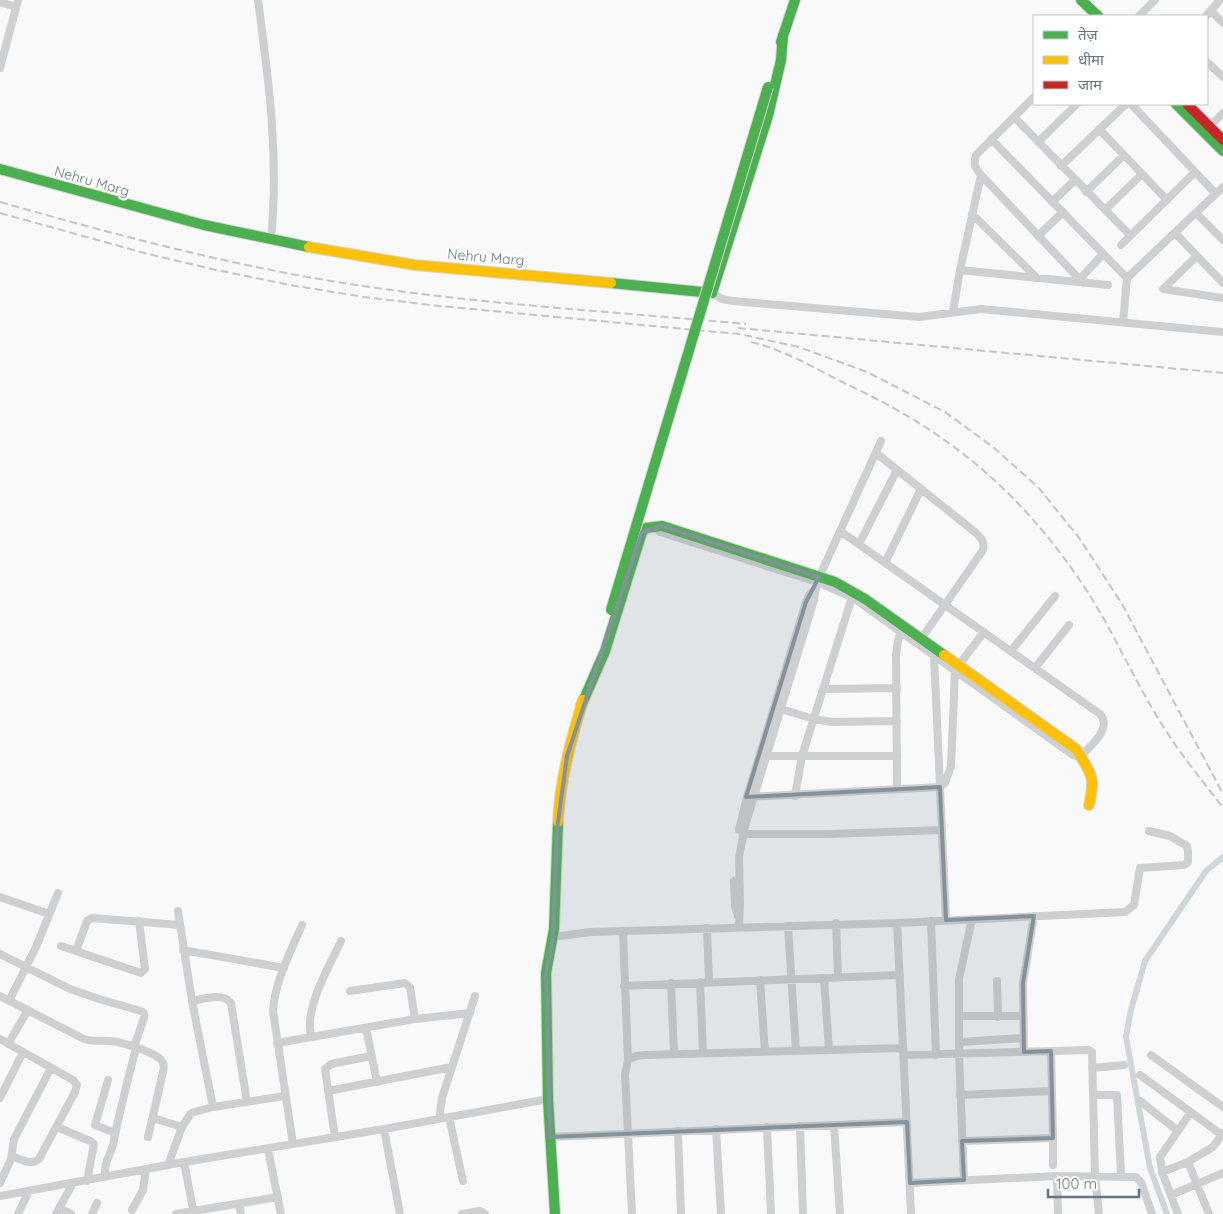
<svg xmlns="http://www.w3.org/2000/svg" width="1223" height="1214" viewBox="0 0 1223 1214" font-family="Quicksand,'Noto Sans Devanagari',sans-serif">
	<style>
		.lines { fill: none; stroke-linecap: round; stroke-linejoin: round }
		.canal { stroke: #ced6d9; stroke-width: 6 }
		.fast-casing { stroke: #d5d6d7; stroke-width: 12 }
		.slow-casing { stroke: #d5d6d7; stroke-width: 12 }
		.jam-casing { stroke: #d5d6d7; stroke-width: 12 }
		.street { stroke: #cecfd0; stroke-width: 8 }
		.fast { stroke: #4caf50; stroke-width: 10 }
		.slow { stroke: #ffc107; stroke-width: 10 }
		.jam { stroke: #c62828; stroke-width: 10 }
		.rail { stroke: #c3c5c6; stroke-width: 2; stroke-dasharray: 8 4; stroke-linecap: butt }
		.fast-bridge-casing { stroke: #d5d6d7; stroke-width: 12; stroke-linecap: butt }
		.fast-bridge { stroke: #4caf50; stroke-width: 10 }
		.marked { fill: #84929c; fill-opacity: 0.2; stroke: #84929c; stroke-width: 4; stroke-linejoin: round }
		.labels { text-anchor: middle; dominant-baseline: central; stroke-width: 5; stroke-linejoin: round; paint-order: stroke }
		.street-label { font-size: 14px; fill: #657683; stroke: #fff }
	</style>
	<rect width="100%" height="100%" fill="#f9f9f9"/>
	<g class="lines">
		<!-- canal -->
		<path class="canal" d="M1167 1214 1150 1168 1126 1037 1131 1010 1145 961 1206 871 1223 857"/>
		<!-- fast casing -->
		<g class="fast-casing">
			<path id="fast" d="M1081 0 1098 16
				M781 42 795 0
				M1176 104 1223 151
				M0 169 204 225 309 247
				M611 283 712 293 768 116 781 60 783 35
				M581 706 605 651 642 532 646 528 662 526 835 582 865 599 944 655
				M555 1214 548 1099 546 973 554 929 558 822"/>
		</g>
		<!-- slow casing -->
		<g class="slow-casing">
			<path id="slow" d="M309 247 415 265 611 283
				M944 655 1076 749C1091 774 1096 776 1089 805
				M558 822C560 780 571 740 583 700"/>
		</g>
		<!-- jam casing -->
		<g class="jam-casing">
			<path id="jam" d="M1187 104 1223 140"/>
		</g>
		<!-- street -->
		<path class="street" d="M258 0C269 82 279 156 271 240
			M0 2 16 7
			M1211 11 1223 23
			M1139 16 1155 0
			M1206 16 1220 0
			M1207 62 1223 77
			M0 68 18 0
			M1131 104 1216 194
			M1014 117 1130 235
			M1210 126 1223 113
			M1099 129 1167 200
			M991 139 1127 278 1123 322
			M1038 142 1077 104
			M1061 166 1126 104
			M981 175 1083 283
			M1086 192 1124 155
			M1052 202 1075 180
			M1105 210 1142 174
			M1196 213 1223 240
			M972 214 1037 278
			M1175 233 1223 283
			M1038 236 1063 212
			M1121 245 1195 172
			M1197 256 1163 289 1223 298
			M960 270 1108 285
			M1127 278 1223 187
			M1080 279 1103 254
			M712 293 722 299 733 301 919 317 981 309 1223 332
			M953 311 960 270 981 175C975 168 973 164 976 155L1034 97
			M876 453 975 532C981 538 985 541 983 550L919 642
			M654 527 660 532 817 582 852 597 1073 755 1080 757C1090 746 1113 729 1100 714L840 531
			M859 544 897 470
			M885 563 921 489
			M1011 651 1055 596
			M934 655 946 920
			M1035 668 1069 625
			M823 689 897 688
			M781 709 814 719 832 722 897 721
			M766 756H897
			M897 789 896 655 898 641 901 631
			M795 796 802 756 853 594
			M747 797 940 787 945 783 951 766 955 670 984 632
			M739 830 747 797 806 602 810 594 814 590
			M743 834H829L942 830
			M734 881 735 906 738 916
			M0 897 49 914
			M178 911 192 1001 213 1107
			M931 921 936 1055
			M836 923 838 977
			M897 923 911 1214
			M788 926 796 1051
			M739 927 740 903 739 857 745 826 814 600 817 582 881 441
			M707 928 709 982
			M623 931 628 1060
			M553 937 591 932 897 923 1125 912 1134 905 1140 868 1184 865 1188 862V852L1187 846 1170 836 1149 831
			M61 946 141 973 145 969 139 921
			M183 950 284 968
			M76 951 87 921 92 918 180 925
			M0 954 70 989 99 999 141 1011 144 1013V1018L134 1047
			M824 978 829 1050
			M760 980 765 1052
			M997 981 998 1017
			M700 982 703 1053
			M671 983 674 1054
			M624 986 900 975
			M350 991 405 983 410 987 415 1019
			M0 996 84 1039C93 1042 101 1040 111 1041 121 1042 156 1052 162 1061 164 1064 164 1068 163 1072L148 1137
			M9 1001 36 947 58 893
			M192 1001C203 999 223 992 231 1003L247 1102
			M959 1016H1022
			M366 1028 377 1082
			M311 1036C304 1008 329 967 341 941
			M0 1039 73 1080 77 1085 75 1092 39 1159C32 1166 20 1159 12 1156
			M959 1042 1024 1038
			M277 1043 415 1019 470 1013
			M8 1044 28 1010
			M1024 1052 1023 983 1034 916
			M904 1055 1089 1050 1092 1052 1095 1176 1099 1214
			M1151 1055 1223 1107
			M1092 1068 1124 1065
			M1140 1075 1222 1135
			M108 1080 95 1125 115 1133
			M328 1091 452 1067
			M960 1095 1052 1091
			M1094 1095H1117L1121 1175
			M0 1098 23 1052
			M1140 1101 1178 1131
			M449 1117 463 1181
			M153 1118 182 1127
			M439 1119 442 1098 475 996
			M834 1125 840 1214
			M800 1126 803 1214
			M57 1127 90 1141 94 1144 87 1181
			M767 1127 771 1214
			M384 1129 400 1214
			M716 1129 721 1214
			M678 1131 681 1214
			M335 1137 325 1069 331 1064 371 1056
			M550 1137 907 1122
			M962 1141 1053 1138 1051 1051
			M293 1144 273 1011C275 981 290 953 302 925
			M268 1149 281 1214
			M184 1162 194 1214
			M1188 1162 1209 1214
			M168 1165 182 1127 191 1113 213 1107 285 1096
			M1053 1165V1138
			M1162 1172 1160 1157 1191 1112
			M1057 1176 1058 1214
			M105 1177C104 1158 112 1155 114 1140 120 1109 128 1079 136 1048
			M964 1180 959 1054V979L972 919
			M0 1183 11 1159 14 1139 51 1068
			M910 1183 1057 1176 1136 1177 1141 1182 1152 1214
			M1171 1195 1223 1173
			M0 1196 184 1162 384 1129 548 1099
			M239 1204 241 1214
			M60 1208 71 1214
			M132 1210 143 1190 146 1169
			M18 1214 29 1191
			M56 1214 73 1183
			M92 1214 97 1203
			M176 1214 278 1197
			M462 1214 480 1211 485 1214
			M632 1214 625 1074 628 1060 636 1056 645 1055 903 1048
			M1178 1214 1162 1172 1188 1162 1213 1147 1223 1133"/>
		<!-- fast -->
		<use href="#fast" class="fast"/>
		<!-- slow -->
		<use href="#slow" class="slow"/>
		<!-- jam -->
		<use href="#jam" class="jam"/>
		<!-- rail -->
		<path class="rail" d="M0 202C120 236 240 268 363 286 490 305 618 312 746 324
			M0 213 148 254 212 269 290 285 364 297 439 306 739 334 799 347 867 372 945 412 993 447 1038 487 1080 539 1122 604 1223 794
			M738 328 1223 373
			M751 342C783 349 818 370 848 385 952 433 1024 495 1087 591 1116 636 1136 685 1165 729 1182 757 1204 782 1223 808"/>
		<!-- fast-bridge casing -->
		<g class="fast-bridge-casing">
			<path id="fast-bridge" d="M611 610 768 87"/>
		</g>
		<!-- fast-bridge -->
		<use href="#fast-bridge" class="fast-bridge"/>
	</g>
	<!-- marked area -->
	<path class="marked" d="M662 526 819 577 806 602 746 797 940 787 946 920 1034 916 1023 983 1024 1052 1051 1051 1053 1138 962 1141 964 1180 910 1183 907 1122 550 1137 546 973 553 937 557 829 567 756 642 532Z"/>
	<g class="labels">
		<!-- street labels -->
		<g class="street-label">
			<text transform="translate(92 181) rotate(16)">Nehru Marg</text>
			<text transform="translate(486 257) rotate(5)">Nehru Marg</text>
		</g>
	</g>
	<!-- legend -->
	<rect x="1033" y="15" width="175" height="90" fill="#ffffff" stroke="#c1c8cd"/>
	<rect x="1043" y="31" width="25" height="8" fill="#4caf50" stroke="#c1c8cd"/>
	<text x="1078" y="40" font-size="15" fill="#657683">तेज़</text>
	<rect x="1043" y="56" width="25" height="8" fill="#ffc107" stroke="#c1c8cd"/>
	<text x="1078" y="65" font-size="15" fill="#657683">धीमा</text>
	<rect x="1043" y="81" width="25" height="8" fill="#c62828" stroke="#c1c8cd"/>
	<text x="1078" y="90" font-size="15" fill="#657683">जाम</text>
	<!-- scale -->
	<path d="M1048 1189v8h91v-8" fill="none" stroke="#657683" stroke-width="2.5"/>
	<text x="1056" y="1189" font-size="15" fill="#657683" stroke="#ffffff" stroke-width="4" paint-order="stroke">100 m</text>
</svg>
